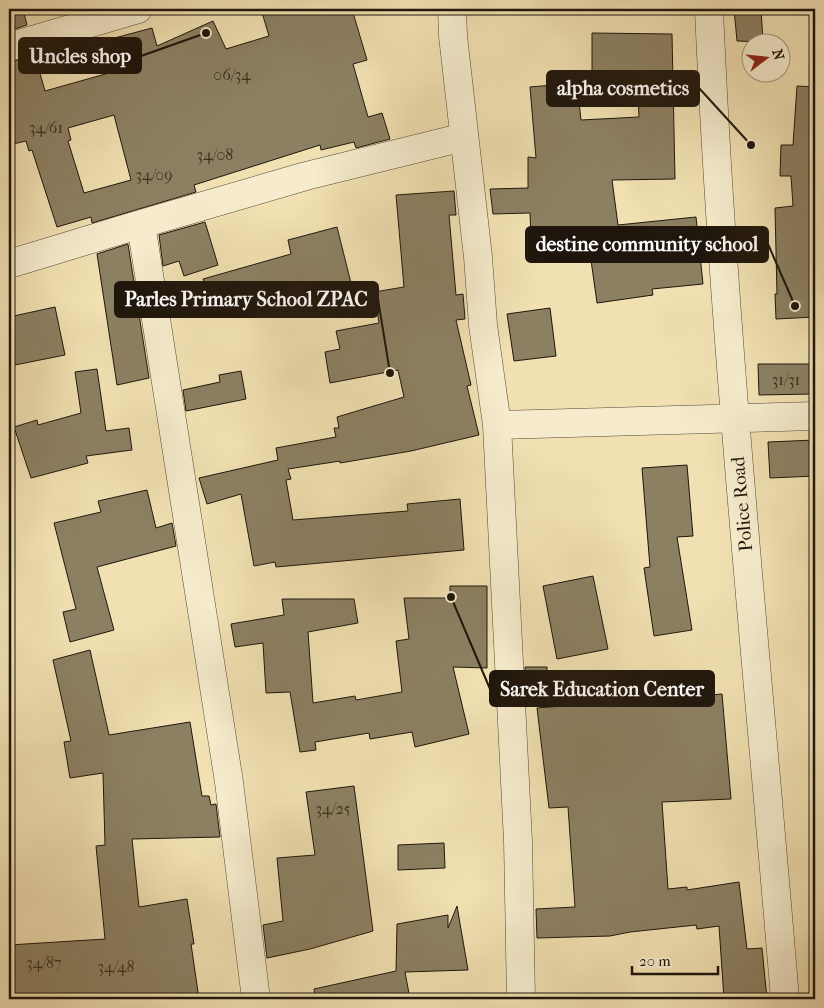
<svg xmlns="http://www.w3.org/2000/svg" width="824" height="1008" viewBox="0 0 824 1008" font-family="'IM FELL French Canon',serif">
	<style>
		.building { fill: #8c8062; stroke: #1e160c; fill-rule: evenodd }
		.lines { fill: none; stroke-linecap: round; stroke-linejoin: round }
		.minor-casing { stroke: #534936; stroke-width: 29 }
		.minor { stroke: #f6eccd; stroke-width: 28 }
		.labels { text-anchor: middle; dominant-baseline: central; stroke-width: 4.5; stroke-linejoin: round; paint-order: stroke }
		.number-label { font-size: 16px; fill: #3a3022 }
		.street-label { font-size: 19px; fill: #1e160c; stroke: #f6eccd }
		.leader { fill: none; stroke: #1e160c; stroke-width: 2 }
		.callout-dot { fill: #1e160c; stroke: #f6eccd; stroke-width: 2 }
		.callout { fill: #1e160c; stroke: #1e160c; stroke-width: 2 }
		.callout-label { font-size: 20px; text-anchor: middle; font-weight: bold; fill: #fff }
	</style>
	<rect width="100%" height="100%" fill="#f1e1b2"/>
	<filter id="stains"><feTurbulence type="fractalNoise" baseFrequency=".004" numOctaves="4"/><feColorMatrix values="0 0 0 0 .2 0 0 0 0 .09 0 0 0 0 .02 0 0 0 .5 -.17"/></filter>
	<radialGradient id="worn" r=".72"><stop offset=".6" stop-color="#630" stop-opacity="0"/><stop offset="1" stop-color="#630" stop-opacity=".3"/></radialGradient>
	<!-- building -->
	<path class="building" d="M9 9H23L27 25 9 31Z
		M261 9H352L367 60 353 64 368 117 382 113 390 139 356 148 354 142 321 150 320 145 194 185 196 192 92 223 91 217 57 227 32 150 29 151 26 141 9 145V62L35 56 45 91 116 71 107 40 152 28 157 46 213 21 226 49 269 36ZM114 115 131 180 84 193 68 141 71 140 68 128Z
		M734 9H761L763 42 737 41Z
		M592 33 672 34 675 179 612 180 618 225 696 217 703 284 652 289 653 295 597 303 591 260 532 262 530 213 493 214 490 189 528 188V157L536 158 530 87 577 83 581 120 639 117 637 72H592Z
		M797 86 815 87V317L776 319 775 294H777L775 208 793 206 791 176H780L781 145H793Z
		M454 191 456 215H449L456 295 463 294 465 319 456 320 471 385 467 386 479 435 411 451 340 463V461L288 469 291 479 286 480 293 520 408 511 407 504 460 499 464 550 276 567 275 562 254 566 241 494 207 504 199 478 278 460 276 448 336 437 334 428H339L337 417 404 397 398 370 330 383 325 352 340 349 336 331 379 323 374 292 404 287 396 195Z
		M205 222 218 265 184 276 179 261 163 266 159 235Z
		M337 227 351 283 214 317 203 279 291 254 288 240Z
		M128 244 149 378 117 385 97 254Z
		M55 307 65 355 15 365 9 333V317Z
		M550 308 556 356 514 361 507 314Z
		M758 364H814V394L759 395Z
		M97 369 106 431 129 428 132 450 86 456 88 463 31 478 14 427 37 420 38 425 81 413 75 372Z
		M241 371 246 399 186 411 183 390 220 382 219 375Z
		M815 440V476L770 478 768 442Z
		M687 465 693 536 677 537 692 630 654 636 644 568 650 567 642 468Z
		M147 490 156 528 172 523 176 546 97 567 114 630 70 642 63 612 76 609 54 523 101 512 98 501Z
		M593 576 608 649 557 659 543 586Z
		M450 586H487V668L453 667 469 734 415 747 412 732 370 739 369 733 315 742 316 750 300 752 290 692 266 693 263 643 235 647 231 624 284 615 282 599H354L358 623 308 632 313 703 355 696 356 700 402 692 396 641 409 639 404 598H450Z
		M90 650 109 735 190 722 202 796H209L211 805 216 804 220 837 132 839 139 907 187 899 194 944H191L199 999H9V945L105 939 96 846 105 845 103 773 70 778 64 742 71 741 53 660Z
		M525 667H547L548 700H527Z
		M722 694 731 799 662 802 668 889 687 887V890L739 882 747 949 762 948 767 999H724L719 926 697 929 696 925 630 932 610 936 537 938 536 909 575 907 568 807 549 808 537 708Z
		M354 786 373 931 310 949 267 958 263 925 283 921 277 858 315 855 306 792Z
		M444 843 445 868 398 870V845Z
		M457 906 468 970 405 972 410 999H315L314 989 396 971 397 924 448 915V928Z"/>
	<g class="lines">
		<!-- minor casing -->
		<g class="minor-casing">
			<path id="minor" d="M452 9 453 36 478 257 483 325 497 425 518 841 521 999
				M709 9C723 340 758 669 785 999
				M9 47 138 9
				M141 224 229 782 256 999
				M9 264 141 224 306 176 464 137
				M497 425 815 416"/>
		</g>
		<!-- minor -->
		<use href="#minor" class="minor"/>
	</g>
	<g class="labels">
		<!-- number labels -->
		<g class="number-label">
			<text x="232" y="74">06/34</text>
			<text x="46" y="127">34/61</text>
			<text x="215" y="154">34/08</text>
			<text x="154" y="174">34/09</text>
			<text x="786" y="379">31/31</text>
			<text x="333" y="808">34/25</text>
			<text x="44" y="962">34/87</text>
			<text x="116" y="966">34/48</text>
		</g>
		<!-- street labels -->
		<g class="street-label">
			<text transform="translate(742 504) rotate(-95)">Police Road</text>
		</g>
	</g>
	<!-- callouts -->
	<path class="leader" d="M206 33L141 56M751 145L699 88M795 306L768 244M390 373L378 299M451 597L490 689"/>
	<g class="callout-dot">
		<circle cx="206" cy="33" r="5"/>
		<circle cx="751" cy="145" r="5"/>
		<circle cx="795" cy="306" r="5"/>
		<circle cx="390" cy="373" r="5"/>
		<circle cx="451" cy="597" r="5"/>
	</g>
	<g class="callout">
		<rect x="19" y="38" width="122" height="35" rx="5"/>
		<rect x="547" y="71" width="152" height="35" rx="5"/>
		<rect x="526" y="227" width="242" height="35" rx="5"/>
		<rect x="115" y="282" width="263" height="35" rx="5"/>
		<rect x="490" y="671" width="224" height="35" rx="5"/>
	</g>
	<g class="callout-label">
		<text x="80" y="63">Uncles shop</text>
		<text x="623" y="95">alpha cosmetics</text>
		<text x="647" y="251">destine community school</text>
		<text x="246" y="306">Parles Primary School ZPAC</text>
		<text x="602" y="696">Sarek Education Center</text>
	</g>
	<!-- margin -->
	<rect width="824" height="1008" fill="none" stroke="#f1e1b2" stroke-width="30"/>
	<rect x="10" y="10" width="804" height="988" fill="none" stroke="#1e160c" stroke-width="2.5"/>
	<rect x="15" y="15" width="794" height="978" fill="none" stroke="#1e160c"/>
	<!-- north arrow -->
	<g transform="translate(766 58) rotate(74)"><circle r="24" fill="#f6eccd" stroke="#a09680"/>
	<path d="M0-4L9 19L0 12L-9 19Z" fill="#8f2418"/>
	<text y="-8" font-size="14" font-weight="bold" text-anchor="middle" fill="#1e160c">N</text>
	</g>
	<!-- scale -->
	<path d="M632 966v8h86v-8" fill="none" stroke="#1e160c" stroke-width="2.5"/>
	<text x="639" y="966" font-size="15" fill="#1e160c" stroke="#f6eccd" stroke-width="4" paint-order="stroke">20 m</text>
	<rect width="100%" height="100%" filter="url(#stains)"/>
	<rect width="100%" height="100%" fill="url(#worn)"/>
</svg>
